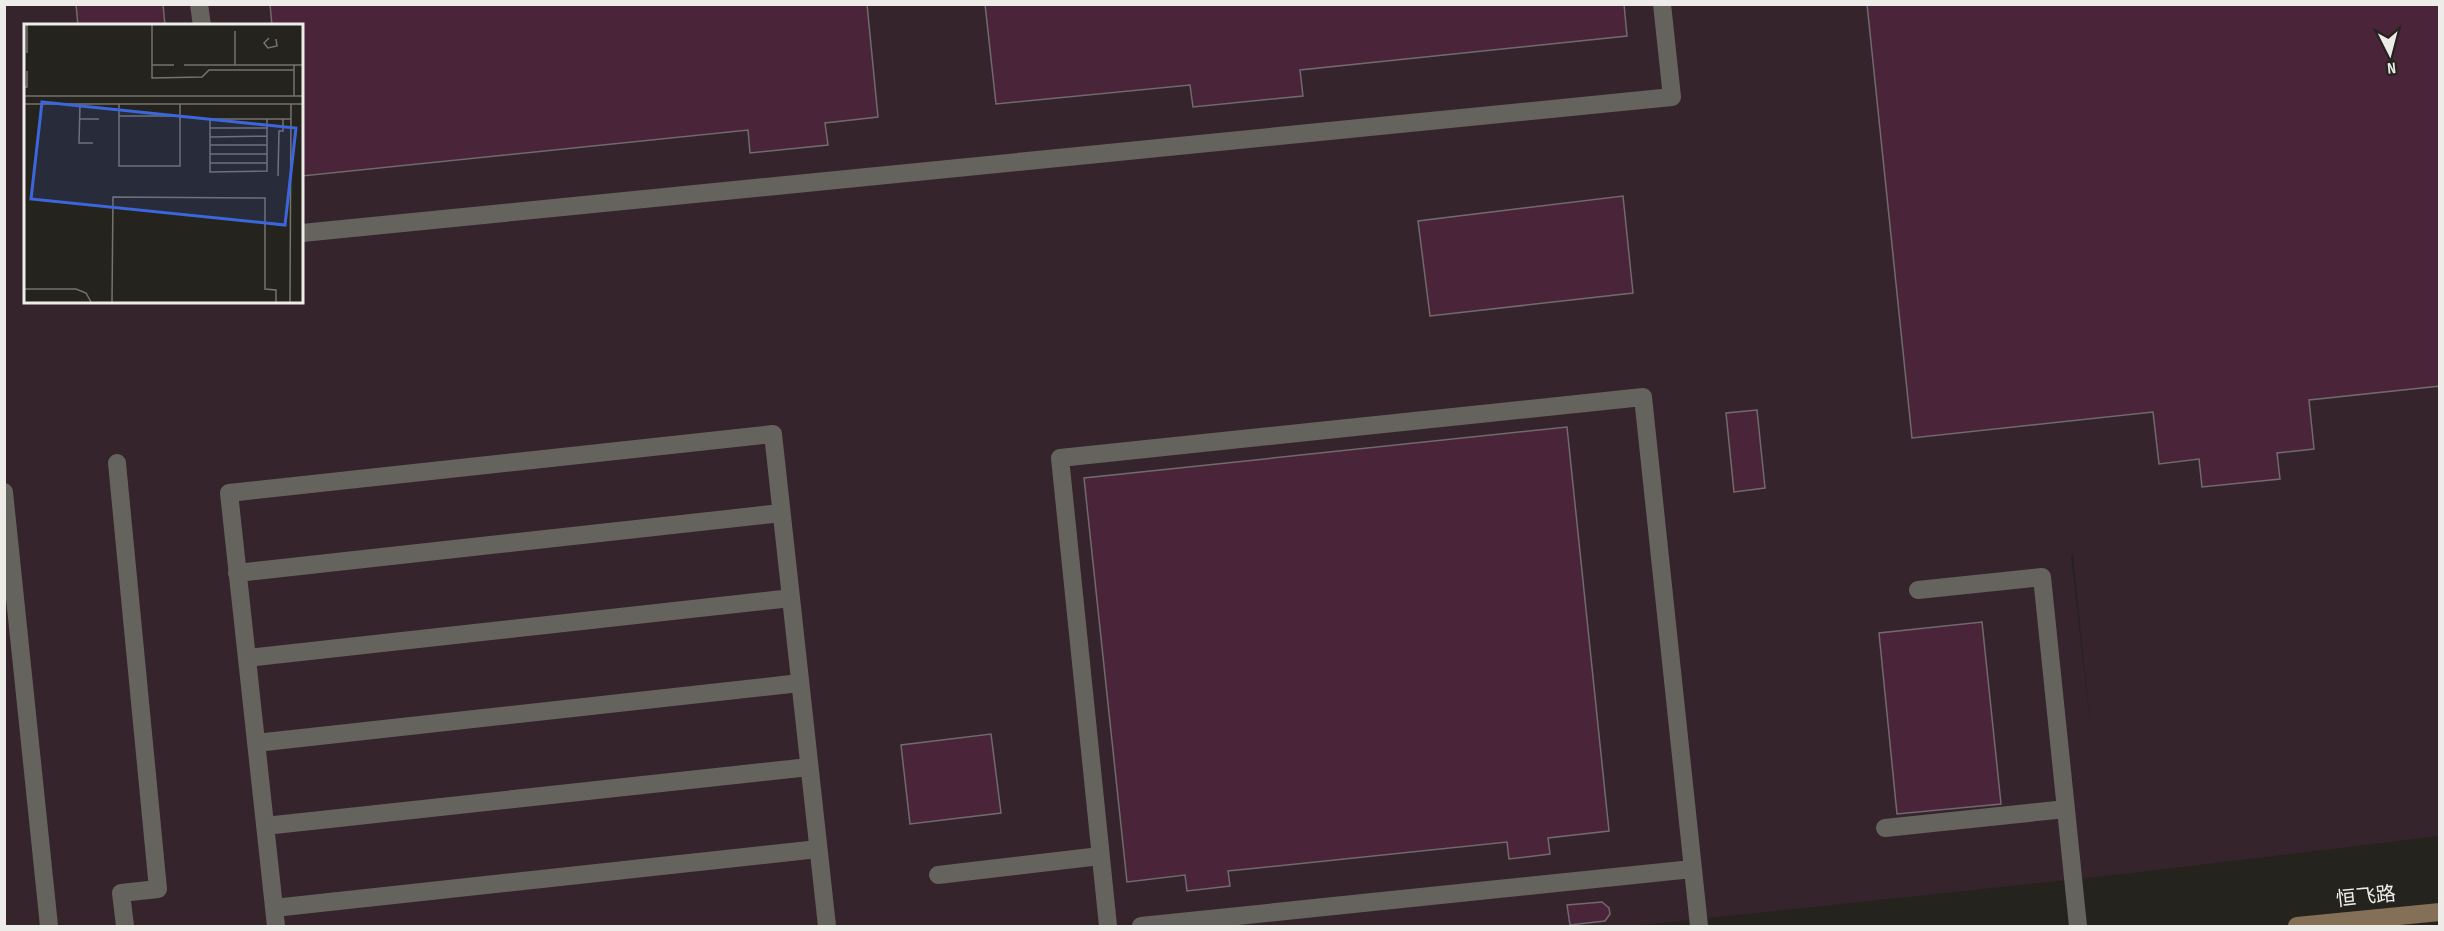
<svg xmlns="http://www.w3.org/2000/svg" width="2444" height="931" viewBox="0 0 2444 931" font-family="'Sofia Sans Condensed','Noto Sans SC',sans-serif">
	<style>
		.industrial { fill: #36242c; fill-rule: evenodd }
		.building { fill: #4a2438; stroke: #716a6d; stroke-width: 1.5 }
		.lines { fill: none; stroke-linecap: round; stroke-linejoin: round }
		.lane { stroke: #65635d; stroke-width: 18 }
		.secondary { stroke: #846f57; stroke-width: 18 }
		.labels { text-anchor: middle; dominant-baseline: central; stroke-width: 6; stroke-linejoin: round; paint-order: stroke }
		.street-label { font-size: 20px; fill: #edece9; stroke: #25231e }
		.inset-road { fill: none; stroke: #75736f; stroke-width: 1.5 }
		.view { fill: #3c66db; fill-opacity: 0.15; stroke: #3c66db; stroke-width: 3 }
		.inset-edge { fill: none; stroke: #edece9; stroke-width: 3 }
	</style>
	<rect width="100%" height="100%" fill="#25231e"/>
	<!-- industrial -->
	<path class="industrial" d="M5 5H2439V836L2106 876 1633 926H5ZM26 26H302V302H26ZM2073 555 2091 733 2071 556Z"/>
	<!-- building -->
	<path class="building" d="M76 4H163L165 26H78Z
		M270 4H867L878 117 825 123 828 145 750 153 748 130 302 176V26H272Z
		M985 4H1624L1627 36 1300 70 1303 96 1193 107 1190 85 996 104Z
		M1867 4H2440V386L2309 400 2314 449 2277 453 2280 479 2202 487 2199 459 2159 464 2153 412 1912 438Z
		M1623 196 1633 293 1430 316 1418 221Z
		M1757 410 1765 488 1734 492 1726 413Z
		M1567 427 1609 831 1548 838 1550 854 1509 859 1507 842 1228 871 1230 886 1187 891 1185 875 1127 882 1084 478Z
		M1982 622 2001 804 1897 814 1879 633Z
		M991 734 1001 813 910 824 901 745Z
		M1602 902 1609 908 1610 914 1605 921 1570 925 1567 905Z"/>
	<g class="lines">
		<!-- lane -->
		<path class="lane" d="M199 4 202 26
			M302 233 1672 97 1662 4
			M117 463 158 889 121 893 125 926
			M4 492 49 926
			M237 573 781 513
			M1918 590 2042 577 2078 926
			M247 658 791 598
			M256 743 800 683
			M265 826 809 767
			M1885 828 2066 809
			M938 875 1100 856
			M274 908 818 849
			M276 926 229 493 773 434 827 926
			M1108 926 1060 458 1643 397 1699 926
			M1141 926 1692 869"/>
		<!-- secondary -->
		<path class="secondary" d="M2297 926 2440 912"/>
	</g>
	<g class="labels">
		<!-- street labels -->
		<g class="street-label">
			<text transform="translate(2366 897) rotate(-6)">恒飞路</text>
		</g>
	</g>
	<!-- overview -->
	<g transform="translate(24 24)">
		<rect width="279" height="279" fill="#25231e"/>
		<path class="inset-road" d="M3 1V29M128 1V41H150M211 7V41M245 14 240 19 244 24 253 22 252 15M128 41V54L178 53 185 46H270M160 41H270M0 63H3V47M0 72H279M270 72V41H279M0 80H279M56 80 55 119H69M95 80V142H156V80M95 92H156M55 95H75M243 95V147L186 148V95H267M186 104H243M186 113 243 112M186 121H243M186 130H243M186 139H243M254 152 255 107H259V95M0 265H52L62 269 67 278M88 278 89 173 241 174V265L252 266V278M266 278 267 80"/>
		<path class="view" d="M18 78 272 104 261 201 7 175Z"/>
		<rect width="279" height="279" class="inset-edge"/>
	</g>
	<!-- border -->
	<rect width="2444" height="931" fill="none" stroke="#edece9" stroke-width="12"/>
	<!-- north arrow -->
	<g transform="translate(2390 54) rotate(174)" stroke="#25231e" stroke-width="4.5" paint-order="stroke">
	<path d="M0-4.5L10 22L0 15L-10 22Z" fill="#edece9"/>
	<text y="-9" font-size="16" font-weight="bold" text-anchor="middle" fill="#edece9">N</text>
	</g>
</svg>
